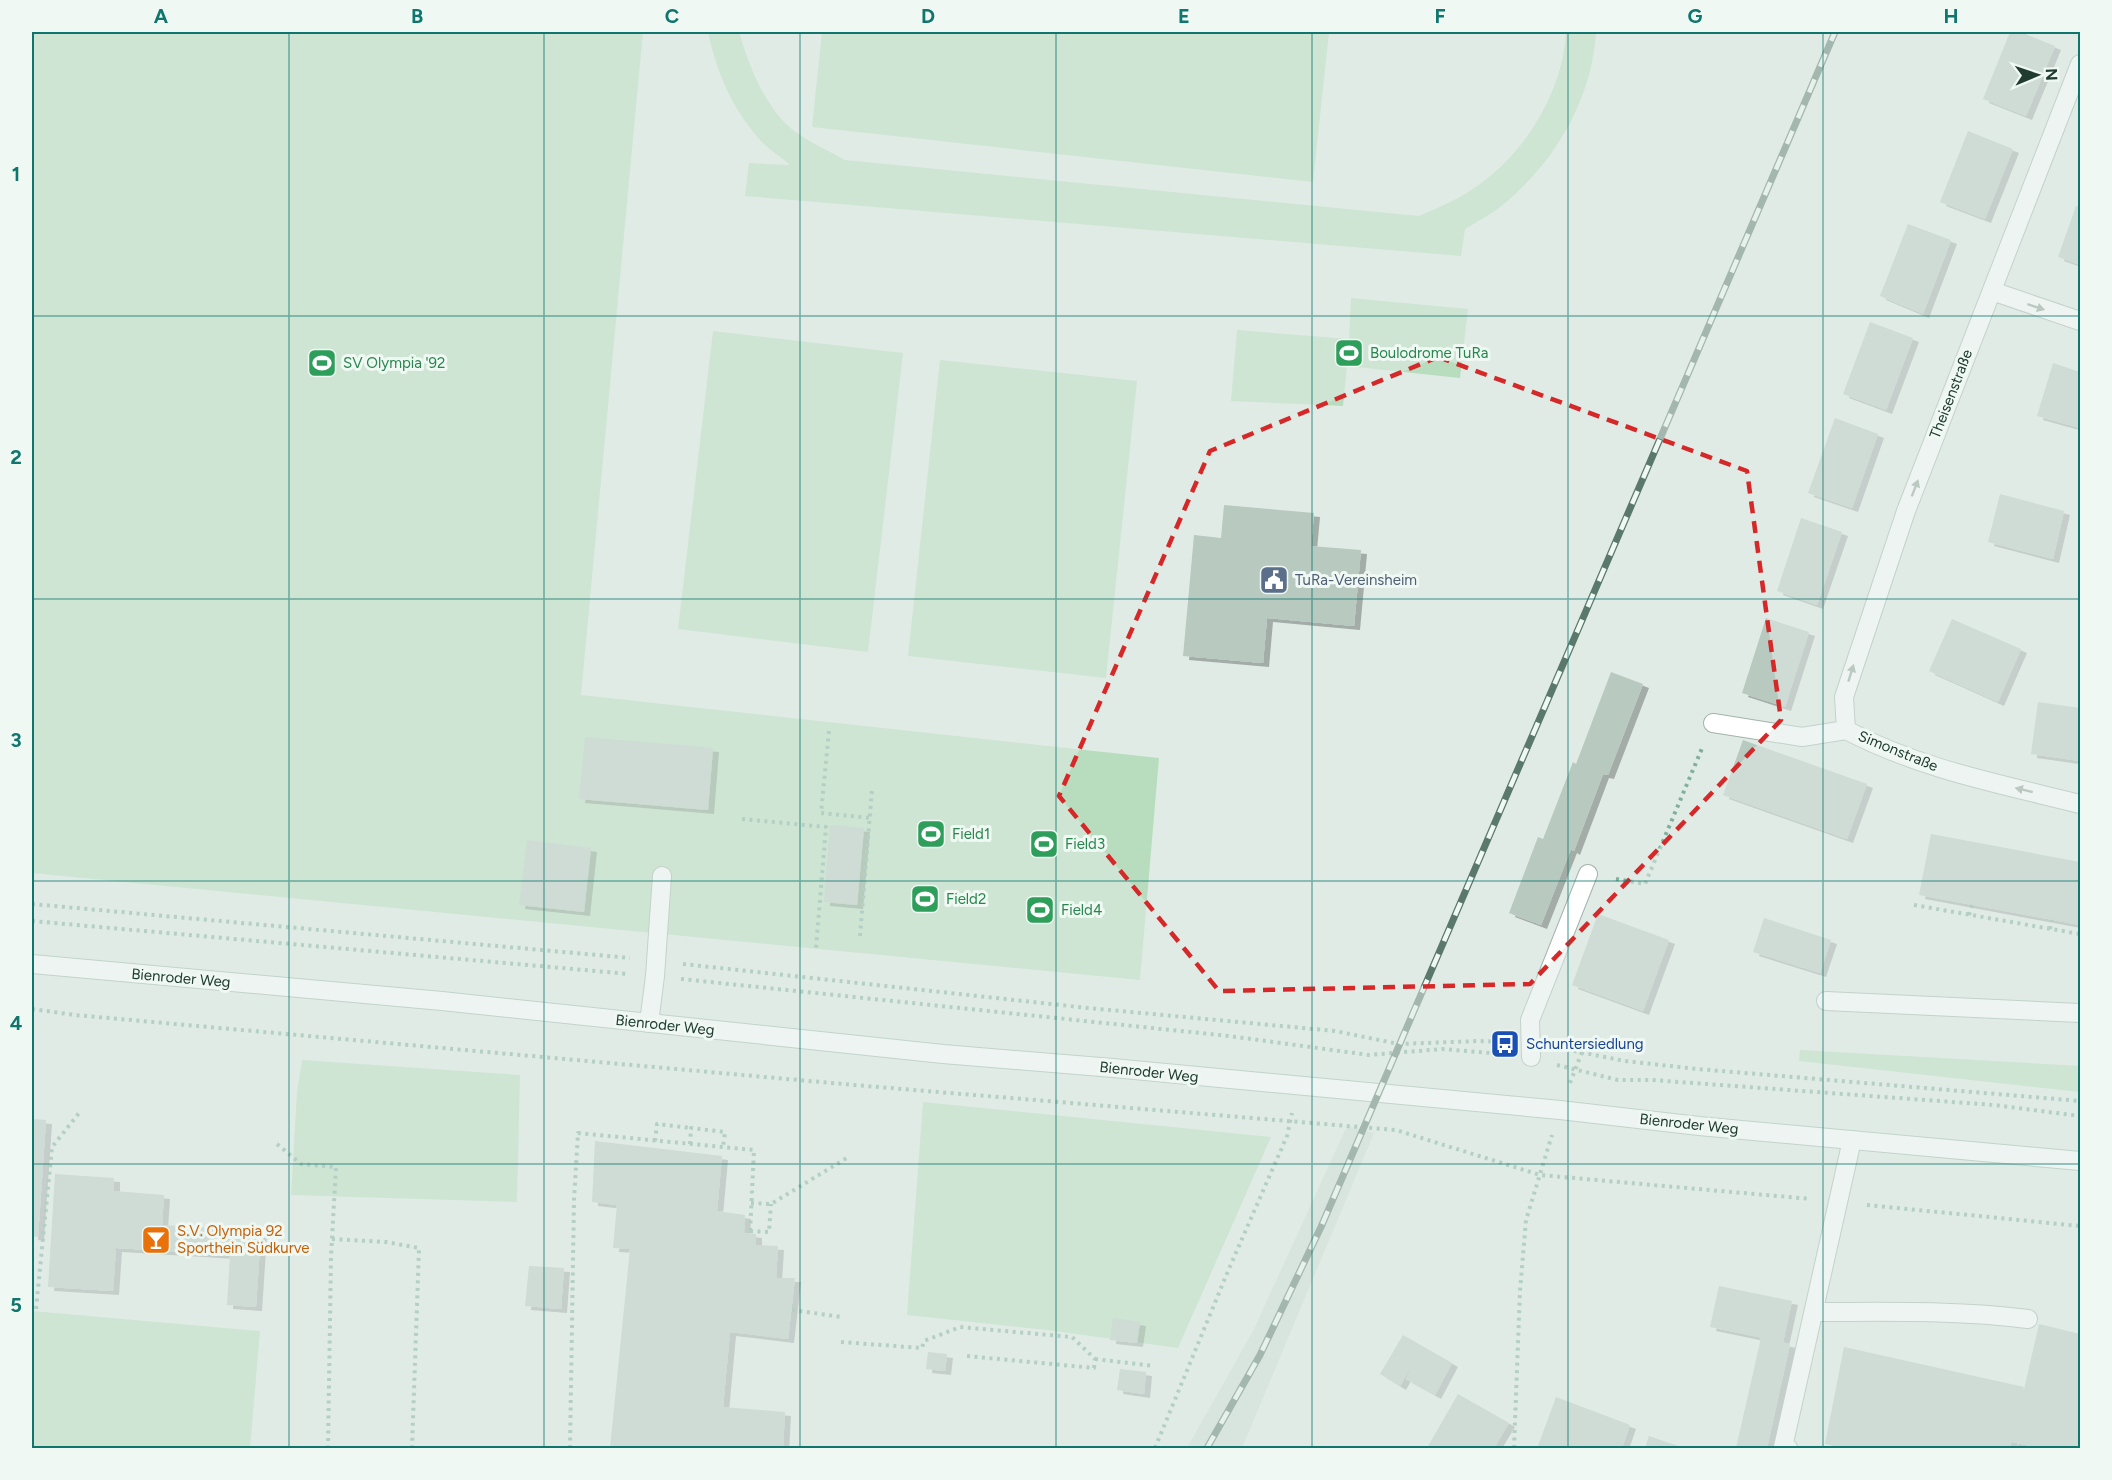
<svg xmlns="http://www.w3.org/2000/svg" width="2112" height="1480" viewBox="0 0 2112 1480" font-family="Figtree,sans-serif">
	<style>
		.built { fill: #cedbd4 }
		.green { fill: #b8ddbe }
		.building { fill: #b8c9c0; filter: url(#shadow) }
		.lines { fill: none; stroke-linecap: round; stroke-linejoin: round }
		.lane-casing { stroke: #a3b3ab; stroke-width: 20 }
		.street-casing { stroke: #a3b3ab; stroke-width: 20 }
		.secondary-casing { stroke: #9eb7ac; stroke-width: 20 }
		.path { stroke: #7fb09b; stroke-width: 4; stroke-dasharray: 3 4.5; stroke-linecap: butt }
		.lane { stroke: #fff; stroke-width: 18 }
		.street { stroke: #fff; stroke-width: 18 }
		.secondary { stroke: #fff; stroke-width: 18 }
		.rail-casing { stroke: #5a786c; stroke-width: 7 }
		.rail { stroke: #f0f8f3; stroke-width: 4.5; stroke-dasharray: 14; stroke-linecap: butt }
		.oneway { fill: #909e98 }
		.marked { fill: none; stroke: #d62828; stroke-width: 4.5; stroke-dasharray: 12 8; stroke-linejoin: round }
		.grid { fill: none; stroke: #0f766e; stroke-width: 1.5; stroke-opacity: 0.55 }
		.labels { text-anchor: middle; dominant-baseline: central; stroke-width: 6; stroke-linejoin: round; paint-order: stroke }
		.leisure-label { font-size: 15px; fill: #27864d; stroke: #f0f8f3; text-anchor: start }
		.street-label { font-size: 15px; fill: #203c31; stroke: #f0f8f3 }
		.service-label { font-size: 15px; fill: #4e5e75; stroke: #f0f8f3; text-anchor: start }
		.transit-label { font-size: 15px; fill: #164399; stroke: #f0f8f3; text-anchor: start }
		.food-label { font-size: 15px; fill: #c56008; stroke: #f0f8f3; text-anchor: start }
		.neatline { fill: none; stroke: #0f766e; stroke-width: 2 }
		.grid-label { font-size: 20px; text-anchor: middle; font-weight: bold; fill: #0f766e }
	</style>
	<defs>
		<filter id="shadow"><feDropShadow dx="6" dy="4" stdDeviation="0" flood-color="#0004"/></filter>
	</defs>
	<rect width="100%" height="100%" fill="#e0ebe5"/>
	<!-- built -->
	<path class="built" d="M1347 1126 1374 1133 1242 1448H1187L1253 1331Z"/>
	<!-- green -->
	<path class="green" d="M32 32H643L581 695 1159 758 1140 980 32 873Z
		M708 32H739C748 63 762 99 785 123 801 139 826 149 845 160L1419 216C1440 207 1461 198 1480 184 1527 150 1563 90 1566 32H1596C1592 101 1553 165 1500 207 1489 216 1476 222 1465 229L1461 256 745 196 749 163 790 165C781 157 769 150 761 141 732 109 717 73 708 32Z
		M822 32H1329L1313 182 812 127Z
		M1351 298 1468 309 1460 378 1347 366 1343 406 1231 401 1237 330 1349 339Z
		M713 331 903 353 868 652 678 629Z
		M940 360 1137 381 1106 678 908 656Z
		M1800 1050 2080 1066V1092L1799 1061Z
		M302 1060 520 1075 517 1202 291 1195 297 1092Z
		M923 1102 1271 1137 1178 1348 1047 1330 907 1315Z
		M32 1311 260 1331 250 1448H32Z"/>
	<!-- building -->
	<path class="building" d="M2010 32H2020L2055 46 2026 116 1983 99Z
		M1968 131 2013 149 1985 219 1940 202Z
		M2076 206 2080 207V265L2058 257Z
		M1908 224 1951 240 1923 314 1880 296Z
		M1870 322 1913 338 1886 410 1843 394Z
		M2053 363 2080 372V428L2037 416Z
		M1835 418 1878 434 1852 508 1808 493Z
		M2000 494 2064 511 2053 559 1988 542Z
		M1224 505 1314 513 1311 546 1361 550 1354 626 1267 618 1263 663 1183 656 1194 535 1221 538Z
		M1801 518 1842 532 1817 605 1777 591Z
		M1766 618 1809 632 1785 707 1742 693Z
		M1952 619 2021 649 1998 702 1929 671Z
		M1611 672 1643 684 1608 775 1603 774 1574 851 1571 849 1541 925 1509 913 1538 837 1543 839 1573 762 1576 764Z
		M2038 702 2080 708V761L2031 754Z
		M585 737 713 748 708 810 579 799Z
		M1743 740 1867 784 1847 839 1723 795Z
		M830 825 864 828 857 905 824 902Z
		M1931 834 2080 862V925L1919 895Z
		M527 840 591 848 584 912 519 905Z
		M1598 914 1669 940 1643 1011 1572 985Z
		M1764 918 1831 940 1820 973 1753 952Z
		M32 1119 46 1120 38 1237 32 1236Z
		M595 1141 722 1156 717 1211 745 1215 744 1233 756 1234V1245L778 1246 776 1278H795L788 1339 730 1332 723 1407 785 1412 783 1448H610L630 1249 613 1248 617 1205 592 1202Z
		M55 1174 114 1178V1191L164 1195 162 1225 261 1231 256 1307 227 1305 230 1255 116 1248 113 1291 48 1287Z
		M529 1266 564 1268 561 1309 525 1306Z
		M1719 1286 1792 1301 1783 1342 1710 1327Z
		M1113 1318 1140 1322 1137 1343 1110 1340Z
		M2039 1324 2080 1334V1448H2040L2012 1442Z
		M1403 1335 1452 1363 1435 1395 1406 1379 1417 1356 1400 1386 1380 1374Z
		M1761 1338 1790 1344 1767 1448H1736Z
		M1844 1347 2024 1387 2010 1448H1847L1825 1444Z
		M928 1352 947 1354 945 1371 926 1369Z
		M1120 1369 1146 1372 1144 1394 1117 1390Z
		M1458 1394 1509 1423 1494 1448H1427Z
		M1556 1397 1630 1425 1622 1448H1545L1538 1446Z
		M1649 1436 1684 1448H1645Z"/>
	<g class="lines">
		<!-- lane casing -->
		<g class="lane-casing">
			<path id="lane" d="M1713 723 1802 737 1846 730
				M1826 1001 2080 1013
				M649 1023 655 976 662 876
				M1531 1057 1530 1020 1588 874
				M1815 1312C1887 1312 1957 1310 2028 1319
				M1788 1448 1783 1447 1852 1140"/>
		</g>
		<!-- street casing -->
		<g class="street-casing">
			<path id="street" d="M2080 64 1906 511 1844 697 1846 730C1920 769 2000 784 2080 804
				M1992 291 2080 321"/>
		</g>
		<!-- secondary casing -->
		<g class="secondary-casing">
			<path id="secondary" d="M32 964 442 1001 943 1054 1113 1068 1560 1110 1699 1126 2080 1161"/>
		</g>
		<!-- path -->
		<path class="path" d="M829 731 821 813 870 818
			M742 819 826 827 816 948
			M1616 879 1645 884 1703 746
			M32 904 630 958
			M1914 905 2080 934
			M1969 915 1972 905
			M32 921 629 974
			M2050 929 2052 920
			M860 936 872 790
			M683 964 1088 1008 1335 1031 1399 1044 1479 1041 1504 1042
			M681 979 1229 1036 1369 1055 1442 1049 1503 1054
			M32 1009 75 1015 854 1085 1396 1130 1540 1175 1811 1199
			M1559 1048 1625 1061 1697 1069 2080 1101
			M1557 1065 1618 1080H1652L1994 1105 2080 1116
			M1570 1083 1582 1052
			M655 1141 657 1124 691 1128
			M277 1144 301 1164 336 1167 331 1256 328 1448
			M690 1144 691 1128 725 1132 723 1147
			M751 1203 771 1204 850 1156
			M1867 1205 2080 1226
			M750 1231 769 1232 771 1204
			M332 1239 386 1242 419 1248 412 1448
			M36 1309 52 1147 79 1113
			M792 1310 842 1317
			M841 1342 922 1348 924 1341 960 1327 1072 1337 1095 1359 1094 1368 967 1356
			M1095 1359 1154 1366
			M570 1448 574 1200 578 1133 754 1150 750 1234
			M1155 1448 1228 1271 1287 1136 1292 1113
			M1514 1448 1520 1291 1526 1220 1552 1135"/>
		<!-- lane -->
		<use href="#lane" class="lane"/>
		<!-- street -->
		<use href="#street" class="street"/>
		<!-- secondary -->
		<use href="#secondary" class="secondary"/>
		<!-- rail casing -->
		<g class="rail-casing">
			<path id="rail" d="M1207 1448 1260 1355 1321 1227 1835 32"/>
		</g>
		<!-- rail -->
		<use href="#rail" class="rail"/>
	</g>
	<!-- one-way arrows -->
	<defs><path id="oneway-solid" d="M-6-.8H1V-3.2L6.5 0L1 3.2V.8H-6Z" transform="scale(1.5)"/></defs>
	<g class="oneway">
		<use href="#oneway-solid" transform="translate(2036 307) rotate(18)"/>
		<use href="#oneway-solid" transform="translate(1915 488) rotate(-69)"/>
		<use href="#oneway-solid" transform="translate(1851 673) rotate(-73)"/>
		<use href="#oneway-solid" transform="translate(2024 790) rotate(-166)"/>
	</g>
	<!-- marked area -->
	<path d="M0 0H2112V1480H0ZM1438 357 1747 471 1781 720 1530 984 1219 991 1059 796 1210 451Z" fill="#e0ebe5" fill-opacity=".55" fill-rule="evenodd"/>
	<path class="marked" d="M1438 357 1747 471 1781 720 1530 984 1219 991 1059 796 1210 451Z"/>
	<!-- grid -->
	<path class="grid" d="M289 32V1448M544 32V1448M800 32V1448M1056 32V1448M1312 32V1448M1568 32V1448M1823 32V1448M32 316H2080M32 599H2080M32 881H2080M32 1164H2080"/>
	<!-- icons -->
	<defs>
		<g id="stadium-square" transform="scale(1.5)"><rect x="-9" y="-9" width="18" height="18" rx="4" fill="#2e9e5b" stroke="#f0f8f3"/><path d="M0-5a6.5 5 0 1 0 0 10a6.5 5 0 1 0 0-10ZM-3.5-1.8h7v3.6h-7Z" fill="#fff"/></g>
		<g id="civic-square" transform="scale(1.5)"><rect x="-9" y="-9" width="18" height="18" rx="4" fill="#5c6f8a" stroke="#f0f8f3"/><path d="M-.6-6.5H3V-4.5H.6V-3L4-1V1h2V6H-6V1h2V-1L-.6-3ZM-1.2 2.5V6h2.4V2.5Z" fill="#fff"/></g>
		<g id="bus-square" transform="scale(1.5)"><rect x="-9" y="-9" width="18" height="18" rx="4" fill="#1a4fb4" stroke="#f0f8f3"/><path d="M-5-6H5V4H4V6H2V4H-2V6H-4V4H-5ZM-3.5-4V0h7V-4ZM-3.5 1.2v1.5H-2V1.2ZM2 1.2v1.5H3.5V1.2Z" fill="#fff"/></g>
		<g id="bar-square" transform="scale(1.5)"><rect x="-9" y="-9" width="18" height="18" rx="4" fill="#e8710a" stroke="#f0f8f3"/><path d="M-6-5H6L.8 .8V4.5H3.5V6h-7V4.5H-.8V.8Z" fill="#fff"/></g>
	</defs>
	<g fill-rule="evenodd">
		<use href="#stadium-square" x="1349" y="353"/>
		<use href="#stadium-square" x="322" y="363"/>
		<use href="#civic-square" x="1274" y="580"/>
		<use href="#stadium-square" x="931" y="834"/>
		<use href="#stadium-square" x="1044" y="844"/>
		<use href="#stadium-square" x="925" y="899"/>
		<use href="#stadium-square" x="1040" y="910"/>
		<use href="#bus-square" x="1505" y="1044"/>
		<use href="#bar-square" x="156" y="1240"/>
	</g>
	<g class="labels">
		<!-- leisure labels -->
		<g class="leisure-label">
			<text x="1370" y="353">Boulodrome TuRa</text>
			<text x="343" y="363">SV Olympia '92</text>
			<text x="952" y="834">Field1</text>
			<text x="1065" y="844">Field3</text>
			<text x="946" y="899">Field2</text>
			<text x="1061" y="910">Field4</text>
		</g>
		<!-- street labels -->
		<g class="street-label">
			<text transform="translate(1951 394) rotate(-69)">Theisenstraße</text>
			<text transform="translate(1898 751) rotate(22)">Simonstraße</text>
			<text transform="translate(181 978) rotate(5)">Bienroder Weg</text>
			<text transform="translate(665 1025) rotate(6)">Bienroder Weg</text>
			<text transform="translate(1149 1072) rotate(6)">Bienroder Weg</text>
			<text transform="translate(1689 1124) rotate(6)">Bienroder Weg</text>
		</g>
		<!-- service labels -->
		<g class="service-label">
			<text x="1295" y="580">TuRa-Vereinsheim</text>
		</g>
		<!-- transit labels -->
		<g class="transit-label">
			<text x="1526" y="1044">Schuntersiedlung</text>
		</g>
		<!-- food labels -->
		<g class="food-label">
			<text x="177" y="1231">S.V. Olympia 92<tspan x="177" dy="17">Sporthein Südkurve</tspan></text>
		</g>
	</g>
	<!-- border -->
	<rect width="2112" height="1480" fill="none" stroke="#f0f8f3" stroke-width="66"/>
	<!-- north arrow -->
	<g transform="translate(2037 75) rotate(88)" stroke="#f0f8f3" stroke-width="4.5" paint-order="stroke">
	<path d="M0-4.5L10 22L0 15L-10 22Z" fill="#203c31"/>
	<text y="-9" font-size="16" font-weight="bold" text-anchor="middle" fill="#203c31">N</text>
	</g>
	<rect x="33" y="33" width="2046" height="1414" class="neatline"/>
	<g class="grid-label">
		<text x="161" y="23">A</text>
		<text x="417" y="23">B</text>
		<text x="672" y="23">C</text>
		<text x="928" y="23">D</text>
		<text x="1184" y="23">E</text>
		<text x="1440" y="23">F</text>
		<text x="1695" y="23">G</text>
		<text x="1951" y="23">H</text>
		<text x="16" y="181">1</text>
		<text x="16" y="464">2</text>
		<text x="16" y="747">3</text>
		<text x="16" y="1030">4</text>
		<text x="16" y="1312">5</text>
	</g>
</svg>
